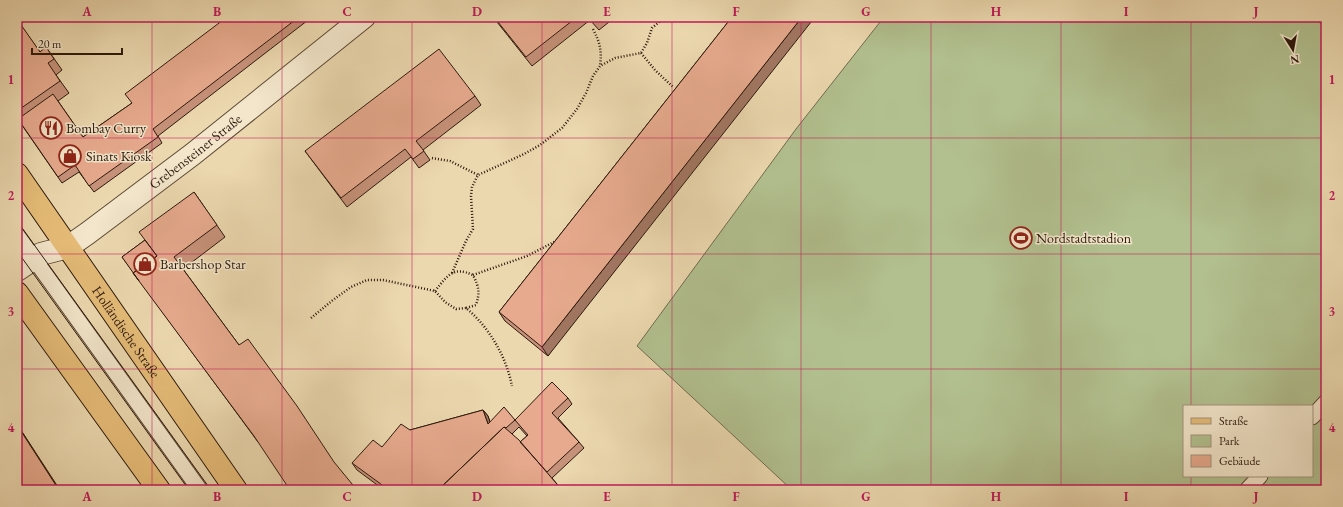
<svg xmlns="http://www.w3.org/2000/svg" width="1343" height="507" viewBox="0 0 1343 507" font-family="'EB Garamond',serif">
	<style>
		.green { fill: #b2c08f; stroke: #6f6c4e; fill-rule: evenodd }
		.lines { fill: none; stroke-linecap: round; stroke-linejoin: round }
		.lane-casing { stroke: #5c4935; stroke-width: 17 }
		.street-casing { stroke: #5c4935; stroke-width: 24 }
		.primary-casing { stroke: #2c190c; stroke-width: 24 }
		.path { stroke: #2c190c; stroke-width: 2.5; stroke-dasharray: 1 2; stroke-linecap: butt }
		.lane { stroke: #f3e6cb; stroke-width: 15 }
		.street { stroke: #f3e6cb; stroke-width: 22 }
		.primary { stroke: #e6bc78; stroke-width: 22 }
		.tram { stroke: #2c190c; stroke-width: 1 }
		.wall { fill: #c7927a; stroke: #2c190c; fill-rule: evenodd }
		.shaded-wall { fill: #a27763; stroke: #2c190c }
		.building { fill: #e7aa8e; stroke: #2c190c }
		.grid { fill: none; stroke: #c2185b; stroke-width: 1; stroke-opacity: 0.55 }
		.labels { text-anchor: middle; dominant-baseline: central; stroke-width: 3; stroke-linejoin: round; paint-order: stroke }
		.poi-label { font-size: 14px; fill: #2c190c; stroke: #f3e6cb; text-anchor: start }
		.street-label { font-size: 14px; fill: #2c190c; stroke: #f3e6cb }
		.neatline { fill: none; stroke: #c2185b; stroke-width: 1.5 }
		.grid-label { font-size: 13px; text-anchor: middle; font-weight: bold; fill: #c2185b }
	</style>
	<rect width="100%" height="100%" fill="#ecd8af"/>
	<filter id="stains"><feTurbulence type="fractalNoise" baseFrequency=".005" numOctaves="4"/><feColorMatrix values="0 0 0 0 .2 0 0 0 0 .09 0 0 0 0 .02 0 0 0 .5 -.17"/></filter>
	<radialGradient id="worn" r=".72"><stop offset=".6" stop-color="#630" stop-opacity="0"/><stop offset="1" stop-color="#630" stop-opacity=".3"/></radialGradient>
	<!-- green -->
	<path class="green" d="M884 17H1314L1326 29V490H792L637 346 796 129ZM1184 406H1312V476H1184Z"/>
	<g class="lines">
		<!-- lane casing -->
		<g class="lane-casing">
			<path id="lane" d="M17 235 200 490
				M1312 417 1326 402
				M1247 490 1260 476"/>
		</g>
		<!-- street casing -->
		<g class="street-casing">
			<g id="street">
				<path id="s1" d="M17 270 41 254 68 247 88 233 193 154 364 17"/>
			</g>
		</g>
		<!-- primary casing -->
		<g class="primary-casing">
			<g id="primary">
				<path id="s2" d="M17 174 236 490"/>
				<path d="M17 293 159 490"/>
			</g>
		</g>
		<!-- path -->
		<path class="path" d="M593 29C600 43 602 50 600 66
			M641 53 655 70 673 87
			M432 158 450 161 478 175
			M452 273 466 241 473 229 471 196 472 187 478 175 524 154 540 145 562 128 577 109 586 93 593 76 600 66 615 58 641 53 647 43 652 28 665 17
			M473 275 527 256 556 241
			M435 291C448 275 453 266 473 275 479 287 480 293 476 305L466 308
			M311 318 333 300 351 287 367 280H383L435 291 445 302 456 309 466 308C489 327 506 356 512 386"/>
		<!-- lane -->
		<use href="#lane" class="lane"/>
		<!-- street -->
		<use href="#street" class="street"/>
		<!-- primary -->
		<use href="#primary" class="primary"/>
		<!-- tram -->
		<path class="tram" d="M17 221 211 490
			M17 251 189 490"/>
	</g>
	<!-- wall -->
	<path class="wall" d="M17 17H28L29 18 20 24 40 52 46 47 62 70 56 75 69 93 58 101 83 137 132 103 227 17H312L158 136 162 143 94 192 79 172 62 183 17 118Z
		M493 17H606L609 22 599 30 590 20 532 66Z
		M732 17 548 356 505 321 499 312Z
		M475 96 481 105 423 150 430 160 419 168 411 157 347 207 305 151Z
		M194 192 225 237 183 269 239 345 305 418 258 442 122 257 145 240Z
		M568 398 572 404 558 418 579 442 584 448 552 478 562 490H384L357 470 352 463 382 447 410 430 483 410 488 416 490 422 515 420ZM519 427 527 436 520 442 512 434Z"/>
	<!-- shaded-wall -->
	<path class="shaded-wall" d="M802 17H815L548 356 542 347Z
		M483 410 488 416 493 431 488 424Z
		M17 424 60 490H59Z"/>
	<!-- building -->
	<path class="building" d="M227 17H299L153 129 158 137 89 186 75 165 58 177 18 119 53 94 83 137 132 103 125 94Z
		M494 17H577L526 57Z
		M589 17H598L592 22Z
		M732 17H802L542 347 499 312Z
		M17 19 40 52 46 47 54 59 48 63 60 81 17 111Z
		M439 49 475 96 416 141 424 151 413 159 405 149 341 198 305 151Z
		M194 192 217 225 174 257 239 345 248 339 297 406 334 462 357 490H290L254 436 133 273 157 256 139 232Z
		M145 240 157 256 133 273 139 281 122 257Z
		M552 382 568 398 552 413 579 442 547 472 520 442 528 435 515 420 506 428 504 427 438 490H389L352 463 373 440 382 447 401 424 410 430 483 410 488 424 504 407 515 420Z
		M17 425 59 490H17Z
		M504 427 519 440 562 490H438Z"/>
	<!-- grid -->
	<path class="grid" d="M152 17V490M282 17V490M412 17V490M542 17V490M672 17V490M801 17V490M931 17V490M1061 17V490M1191 17V406M17 138H1326M17 254H1326M17 369H1326M1191 476V490"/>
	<!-- icons -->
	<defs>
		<g id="restaurant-ring" transform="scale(1.15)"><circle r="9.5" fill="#f3e6cb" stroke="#8f2418" stroke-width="1.5"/><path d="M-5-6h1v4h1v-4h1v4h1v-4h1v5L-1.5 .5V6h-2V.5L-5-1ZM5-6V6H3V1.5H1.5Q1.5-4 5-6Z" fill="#8f2418"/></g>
		<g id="shop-ring" transform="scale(1.15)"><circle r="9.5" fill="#f3e6cb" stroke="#8f2418" stroke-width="1.5"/><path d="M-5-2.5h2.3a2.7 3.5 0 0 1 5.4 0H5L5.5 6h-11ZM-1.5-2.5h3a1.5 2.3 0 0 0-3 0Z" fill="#8f2418"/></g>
		<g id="stadium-ring" transform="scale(1.15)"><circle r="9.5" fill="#f3e6cb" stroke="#8f2418" stroke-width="1.5"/><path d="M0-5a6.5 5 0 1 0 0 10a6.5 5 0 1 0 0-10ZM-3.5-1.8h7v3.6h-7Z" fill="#8f2418"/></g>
	</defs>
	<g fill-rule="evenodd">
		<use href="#restaurant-ring" x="51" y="128"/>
		<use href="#shop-ring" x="70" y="156"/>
		<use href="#stadium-ring" x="1021" y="238"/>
		<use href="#shop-ring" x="145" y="264"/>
	</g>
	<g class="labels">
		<!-- poi labels -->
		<g class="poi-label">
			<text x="66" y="128">Bombay Curry</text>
			<text x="86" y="156">Sinats Kiosk</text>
			<text x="1036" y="238">Nordstadtstadion</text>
			<text x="160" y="264">Barbershop Star</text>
		</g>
		<!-- street labels -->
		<g class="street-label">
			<text stroke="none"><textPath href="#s1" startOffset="216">Grebensteiner Straße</textPath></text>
			<text stroke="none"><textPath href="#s2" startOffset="192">Holländische Straße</textPath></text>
		</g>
	</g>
	<!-- margin -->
	<rect width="1343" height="507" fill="none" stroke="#ecd8af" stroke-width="44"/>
	<!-- legend -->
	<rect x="1183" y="405" width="130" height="72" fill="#f3e6cb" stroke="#a3947f"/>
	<rect x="1191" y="418" width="20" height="6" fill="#e6bc78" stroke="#a3947f"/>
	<text x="1219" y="425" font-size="12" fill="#2c190c">Straße</text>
	<rect x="1191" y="435" width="20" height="12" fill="#b2c08f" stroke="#a3947f"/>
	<text x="1219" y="445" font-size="12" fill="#2c190c">Park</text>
	<rect x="1191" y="455" width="20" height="12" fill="#e7aa8e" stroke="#a3947f"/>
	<text x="1219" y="465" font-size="12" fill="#2c190c">Gebäude</text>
	<!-- north arrow -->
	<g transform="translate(1293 50) rotate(169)" stroke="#f3e6cb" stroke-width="3" paint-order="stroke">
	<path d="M0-3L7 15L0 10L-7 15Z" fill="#2c190c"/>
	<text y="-6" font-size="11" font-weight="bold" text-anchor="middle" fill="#2c190c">N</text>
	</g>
	<!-- scale -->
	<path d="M32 48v6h90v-6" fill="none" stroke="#2c190c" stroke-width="2"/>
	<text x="38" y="48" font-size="12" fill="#2c190c" stroke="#f3e6cb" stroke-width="3" paint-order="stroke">20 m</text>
	<rect x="22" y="22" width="1299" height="463" class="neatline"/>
	<g class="grid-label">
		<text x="87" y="16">A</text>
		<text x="217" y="16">B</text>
		<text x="347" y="16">C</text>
		<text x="477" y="16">D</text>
		<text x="607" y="16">E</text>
		<text x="736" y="16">F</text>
		<text x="866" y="16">G</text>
		<text x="996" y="16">H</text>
		<text x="1126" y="16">I</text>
		<text x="1256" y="16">J</text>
		<text x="11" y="84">1</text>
		<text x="1332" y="84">1</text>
		<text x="11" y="200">2</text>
		<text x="1332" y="200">2</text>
		<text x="11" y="316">3</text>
		<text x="1332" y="316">3</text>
		<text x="11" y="432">4</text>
		<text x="1332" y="432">4</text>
		<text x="87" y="501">A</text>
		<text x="217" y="501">B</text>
		<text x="347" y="501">C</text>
		<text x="477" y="501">D</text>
		<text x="607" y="501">E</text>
		<text x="736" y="501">F</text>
		<text x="866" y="501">G</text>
		<text x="996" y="501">H</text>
		<text x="1126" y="501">I</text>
		<text x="1256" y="501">J</text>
	</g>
	<rect width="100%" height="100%" filter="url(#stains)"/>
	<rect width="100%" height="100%" fill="url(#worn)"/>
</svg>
